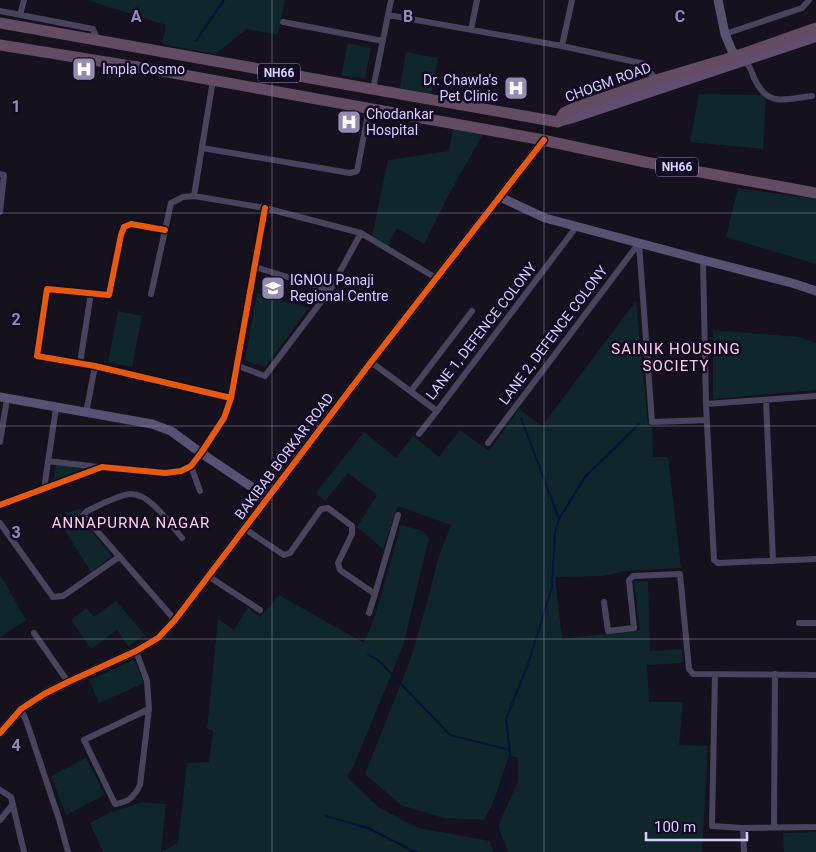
<svg xmlns="http://www.w3.org/2000/svg" width="816" height="852" viewBox="0 0 816 852" font-family="Roboto,sans-serif">
	<style>
		.green { fill: #0f272b }
		.lines { fill: none; stroke-linecap: round; stroke-linejoin: round }
		.stream { stroke: #06123f; stroke-width: 2 }
		.street { stroke: #49445e; stroke-width: 6 }
		.secondary { stroke: #575271; stroke-width: 9 }
		.primary { stroke: #5f4e6f; stroke-width: 10 }
		.highway { stroke: #644b64; stroke-width: 11 }
		.cycleway-casing { stroke: #130b23; stroke-width: 9 }
		.cycleway { stroke: #e8590c; stroke-width: 6 }
		.grid { fill: none; stroke: #958bb0; stroke-width: 1; stroke-opacity: 0.55 }
		.labels { text-anchor: middle; dominant-baseline: central; stroke-width: 5; stroke-linejoin: round; paint-order: stroke }
		.shield { fill: #130b23; stroke: #9e93bd; stroke-width: 1 }
		.shield-label { font-size: 12px; font-weight: bold; fill: #dacdff }
		.poi-label { font-size: 14px; fill: #dacdff; stroke: #130b23; text-anchor: start }
		.street-label { font-size: 14px; fill: #dacdff; stroke: #130b23 }
		.neighbourhood-label { font-size: 15px; letter-spacing: 1px; fill: #ffcfe6; stroke: #130b23 }
		.grid-label { font-size: 16px; text-anchor: middle; font-weight: bold; fill: #958bb0; stroke: #130b23; stroke-width: 5; stroke-linejoin: round; paint-order: stroke }
	</style>
	<rect width="100%" height="100%" fill="#15111d"/>
	<!-- green -->
	<path class="green" d="M87 0H285L278 35 247 29 215 54 162 44 166 25Z
		M348 43 371 48 365 78 341 76Z
		M406 52 438 58 431 94 400 88Z
		M699 94 766 95 763 149 690 142Z
		M453 129 483 134 448 196 424 244 397 228 388 245 372 236 388 160 449 151Z
		M738 188 816 199V264L726 237Z
		M257 293 309 308 265 367 245 360Z
		M636 301 648 425 652 428 653 457H668L681 568 625 571 602 576 555 577 562 639 640 630 634 581H648L650 651 682 649 683 663 647 665 649 702H683L679 745 708 746 702 852H508L498 826 518 781V758L509 755 493 803 484 820 443 818 401 805 365 774 411 658 429 595 438 559 451 525 398 506 383 549 357 527 377 495 348 473 325 501 316 493 364 432 396 458 413 436 439 457 460 430 489 451 519 409 542 426Z
		M118 311 142 316 132 367 108 362Z
		M713 330 799 337 816 343V390L713 399Z
		M56 464 88 469 53 481Z
		M83 508 78 516 112 556 91 572 56 516Z
		M401 525 423 531 429 538 403 646 354 765 347 777 378 807 418 828 490 841 493 852H103L90 823 111 812 142 802 166 804 161 852 178 843 187 763 209 762 213 731 207 729 218 619 234 630 248 608 260 617 279 595 364 643 374 619Z
		M0 574 26 620 0 637Z
		M116 601 145 635 128 646 117 630 91 649 71 620 86 608 94 617Z
		M134 660 144 683 99 703 89 680Z
		M86 758 105 795 66 815 51 776Z
		M816 832V852H784L783 833Z"/>
	<g class="lines">
		<!-- stream -->
		<path class="stream" d="M196 41 224 0
			M521 418 559 519
			M368 654 379 661 450 735 510 750
			M326 816 368 828 413 851 417 852
			M499 852 497 804 508 782 511 760 506 719 528 664 552 587 555 532 559 519 585 477 639 424"/>
		<!-- street -->
		<path class="street" d="M0 11 93 29 98 41
			M20 15 24 0
			M388 15 391 0
			M283 22 383 41
			M471 30 477 0
			M725 34 802 8 809 0
			M562 46 572 0
			M744 62C751 66 751 71 754 78 768 108 784 99 812 96
			M373 89 388 15 562 46 645 64 656 81
			M202 148 350 173 357 171 369 109
			M0 174 4 175 0 212
			M194 196 213 80
			M165 230 131 224 124 227 121 235 109 295 47 289 37 356 95 366 231 398
			M639 243 652 422 707 420
			M703 260 706 404 714 560 718 563 816 559
			M255 267 330 290
			M151 294 171 203 183 197 194 196 265 208 361 233 436 278
			M371 362 437 411 577 226
			M80 363 91 293
			M238 366 265 376 330 290 361 233
			M411 391 472 311
			M766 400 773 561
			M706 404 816 396
			M86 413 95 366
			M419 434 437 411
			M0 442 7 399
			M488 443 639 243
			M48 461 99 467
			M191 466 200 491
			M44 489 56 408
			M0 505 102 467 165 473 181 471 191 466 201 453 224 418 231 398 265 208
			M0 523 53 597 63 596 119 557
			M245 529 284 555 290 553 321 509 328 508 352 526V534L338 563 340 570 375 594 398 515
			M208 576 260 610
			M604 602 608 631 634 628 629 580 633 576 680 574 689 669 693 674 816 675
			M369 613 375 594
			M175 620 83 515 87 511C98 506 118 495 130 494 150 493 170 524 182 538
			M799 623H816
			M34 633 68 682
			M136 651 147 681 149 709 140 785C134 797 129 802 115 804L84 740 149 709
			M715 674 712 826 743 828 816 827
			M21 709 26 720 59 819 68 852
			M0 790 11 797 24 852
			M0 820 13 804
			M774 827 775 674
			M743 828 744 852"/>
		<!-- secondary -->
		<path class="secondary" d="M718 0 725 34 732 51 741 59
			M500 197 545 218 703 260 792 283 816 291
			M0 397 152 424 171 431 201 453 268 498
			M0 733 21 709 44 694 68 682 136 651 158 638 175 620 371 362 544 140"/>
		<!-- primary -->
		<path class="primary" d="M558 122 573 118 816 37"/>
		<!-- highway -->
		<path class="highway" d="M0 23 558 122 564 113 574 108 656 80 737 56 816 28
			M0 45 162 71 538 139 645 162 816 193"/>
		<!-- cycleway casing -->
		<g class="cycleway-casing">
			<path id="cycleway" d="M165 230 131 224 124 227 121 235 109 295 47 289 37 356 95 366 231 398
				M0 505 102 467 165 473 181 471 191 466 201 453 224 418 231 398 265 208
				M0 733 21 709 44 694 68 682 136 651 158 638 175 620 371 362 544 140"/>
		</g>
		<!-- cycleway -->
		<use href="#cycleway" class="cycleway"/>
	</g>
	<!-- grid -->
	<path class="grid" d="M272 0V852M544 0V852M0 213H816M0 426H816M0 639H816"/>
	<!-- icons -->
	<defs>
		<g id="hospital-square" transform="scale(1.25)"><rect x="-9" y="-9" width="18" height="18" rx="4" fill="#958bb0" stroke="#130b23"/><path d="M-5-5h3v3.5h4V-5h3V5h-3V1.5h-4V5h-3Z" fill="#fff"/></g>
		<g id="university-square" transform="scale(1.25)"><rect x="-9" y="-9" width="18" height="18" rx="4" fill="#958bb0" stroke="#130b23"/><path d="M0-5L7-2L0 1L-7-2ZM-4 1L0 2.5L4 1V4Q0 6-4 4Z" fill="#fff"/></g>
	</defs>
	<g fill-rule="evenodd">
		<use href="#hospital-square" x="84" y="69"/>
		<use href="#hospital-square" x="516" y="88"/>
		<use href="#hospital-square" x="349" y="122"/>
		<use href="#university-square" x="273" y="288"/>
	</g>
	<g class="labels">
		<!-- shield labels -->
		<g class="shield">
			<rect x="258" y="63.5" width="42" height="19" rx="4"/>
			<rect x="656" y="157.5" width="42" height="19" rx="4"/>
		</g>
		<g class="shield-label">
			<text x="279" y="73">NH66</text>
			<text x="677" y="167">NH66</text>
		</g>
		<!-- poi labels -->
		<g class="poi-label">
			<text x="102" y="69">Impla Cosmo</text>
			<text x="498" y="80" text-anchor="end">Dr. Chawla's<tspan x="498" dy="16">Pet Clinic</tspan></text>
			<text x="366" y="114">Chodankar<tspan x="366" dy="16">Hospital</tspan></text>
			<text x="290" y="280">IGNOU Panaji<tspan x="290" dy="16">Regional Centre</tspan></text>
		</g>
		<!-- street labels -->
		<g class="street-label">
			<text transform="translate(608 82) rotate(-20)">CHOGM ROAD</text>
			<text transform="translate(481 331) rotate(-52)">LANE 1, DEFENCE COLONY</text>
			<text transform="translate(553 335) rotate(-53)">LANE 2, DEFENCE COLONY</text>
			<text transform="translate(284 456) rotate(-53)">BAKIBAB BORKAR ROAD</text>
		</g>
		<!-- neighbourhood labels -->
		<g class="neighbourhood-label">
			<text x="676" y="349">SAINIK HOUSING<tspan x="676" dy="17">SOCIETY</tspan></text>
			<text x="131" y="523">ANNAPURNA NAGAR</text>
		</g>
	</g>
	<g class="grid-label">
		<text x="136" y="22">A</text>
		<text x="408" y="22">B</text>
		<text x="680" y="22">C</text>
		<text x="16" y="112">1</text>
		<text x="16" y="325">2</text>
		<text x="16" y="538">3</text>
		<text x="16" y="751">4</text>
	</g>
	<!-- scale -->
	<path d="M646 832v8h101v-8" fill="none" stroke="#dacdff" stroke-width="2.5"/>
	<text x="654" y="832" font-size="15" fill="#dacdff" stroke="#130b23" stroke-width="4" paint-order="stroke">100 m</text>
</svg>
